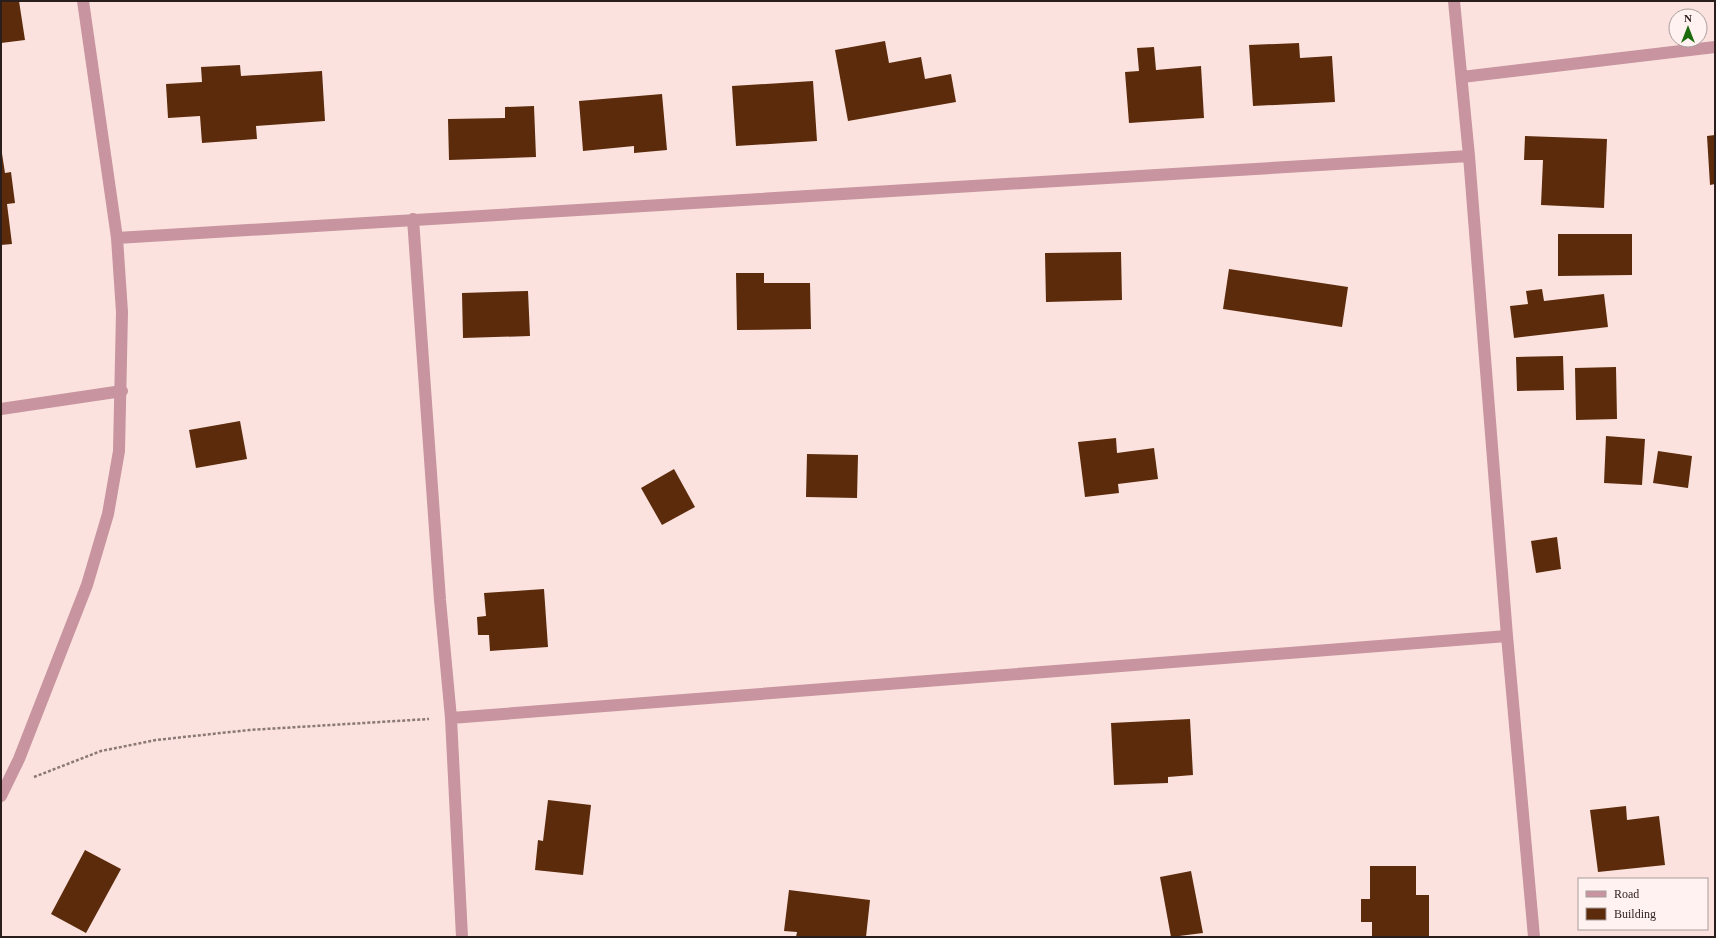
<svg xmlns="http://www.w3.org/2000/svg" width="1716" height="938" viewBox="0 0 1716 938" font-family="Georgia,serif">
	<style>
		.building { fill: #5b2b0b }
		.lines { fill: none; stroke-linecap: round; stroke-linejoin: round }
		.path { stroke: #8a7976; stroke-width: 2.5; stroke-dasharray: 3 2; stroke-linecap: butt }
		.street { stroke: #c7949f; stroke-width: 12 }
	</style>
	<rect width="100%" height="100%" fill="#fbe2de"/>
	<!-- building -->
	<path class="building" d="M1 1H19L25 40 1 43Z
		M885 41 889 63 921 57 925 79 951 74 956 102 848 121 835 50Z
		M1299 43 1300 58 1332 56 1335 102 1253 106 1249 45Z
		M1154 47 1156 70 1201 66 1204 118 1129 123 1125 72 1139 71 1137 48Z
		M240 65 241 76 322 71 325 121 256 126 257 139 202 143 200 116 168 118 166 84 202 82 201 67Z
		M813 81 817 141 736 146 732 86Z
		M662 94 667 150 634 153V146L583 151 579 101Z
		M534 106 536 157 449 160 448 119 505 118V107Z
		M1715 135V184L1710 185 1707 136Z
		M1525 136 1607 139 1604 208 1541 205 1543 160H1524Z
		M1 147 5 173 11 172 15 203 7 204 12 244 1 245Z
		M1558 234H1632V275L1558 276Z
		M1121 252 1122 300 1046 302 1045 253Z
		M1229 269 1348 287 1342 327 1223 309Z
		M736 273H764V283H810L811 329 737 330Z
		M1542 289 1544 301 1604 294 1608 327 1514 338 1510 306 1528 304 1526 291Z
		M528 291 530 336 463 338 462 293Z
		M1563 356 1564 390 1517 391 1516 357Z
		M1616 367 1617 419 1576 420 1575 368Z
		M240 421 247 459 196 468 189 430Z
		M1606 436 1645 439 1642 485 1604 483Z
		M1116 438 1117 453 1154 448 1158 479 1118 484 1119 493 1085 497 1078 442Z
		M1658 451 1692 456 1688 488 1653 483Z
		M807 454 858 455 857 498 806 497Z
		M674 469 695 507 662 525 641 488Z
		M1557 537 1561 569 1536 573 1531 541Z
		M544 589 548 647 490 651 489 635H478L477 617 486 616 484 593Z
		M1190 719 1193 775 1168 777V783L1114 785 1111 723Z
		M548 800 591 805 583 875 535 870 538 840 543 841Z
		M1626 806 1627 820 1659 816 1665 865 1598 872 1590 810Z
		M85 850 121 869 86 933 51 914Z
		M1370 866H1416V895H1429V937H1372V922H1361V899H1370Z
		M1191 871 1203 933 1171 937 1160 877Z
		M789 890 870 900 866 937H796L797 932 784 931Z"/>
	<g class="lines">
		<!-- path -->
		<path class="path" d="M34 777 101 751 156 740 249 730 429 719"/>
		<!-- street -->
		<path class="street" d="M1454 1 1469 156 1507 636 1534 937
			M1462 77 1715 47
			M413 219 440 600 451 718 462 937
			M117 238 1469 156
			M1 409 122 391
			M451 718 1507 636
			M1 796 19 759 87 585 108 514 119 451 122 312 117 238 83 1"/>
	</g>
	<!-- border -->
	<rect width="1716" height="938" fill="none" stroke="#291e1c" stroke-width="4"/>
	<!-- legend -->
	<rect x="1578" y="878" width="130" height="52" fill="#fff2f0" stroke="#a99d9b"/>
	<rect x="1586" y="891" width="20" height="6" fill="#c7949f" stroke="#a99d9b"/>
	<text x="1614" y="898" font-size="12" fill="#291e1c">Road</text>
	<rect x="1586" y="908" width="20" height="12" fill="#5b2b0b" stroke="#a99d9b"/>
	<text x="1614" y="918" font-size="12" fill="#291e1c">Building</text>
	<!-- north arrow -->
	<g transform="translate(1688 28)"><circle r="19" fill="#fff2f0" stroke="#a99d9b"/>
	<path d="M0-3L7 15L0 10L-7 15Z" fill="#1b6a0b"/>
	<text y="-6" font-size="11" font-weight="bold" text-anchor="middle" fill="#291e1c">N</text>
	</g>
</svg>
